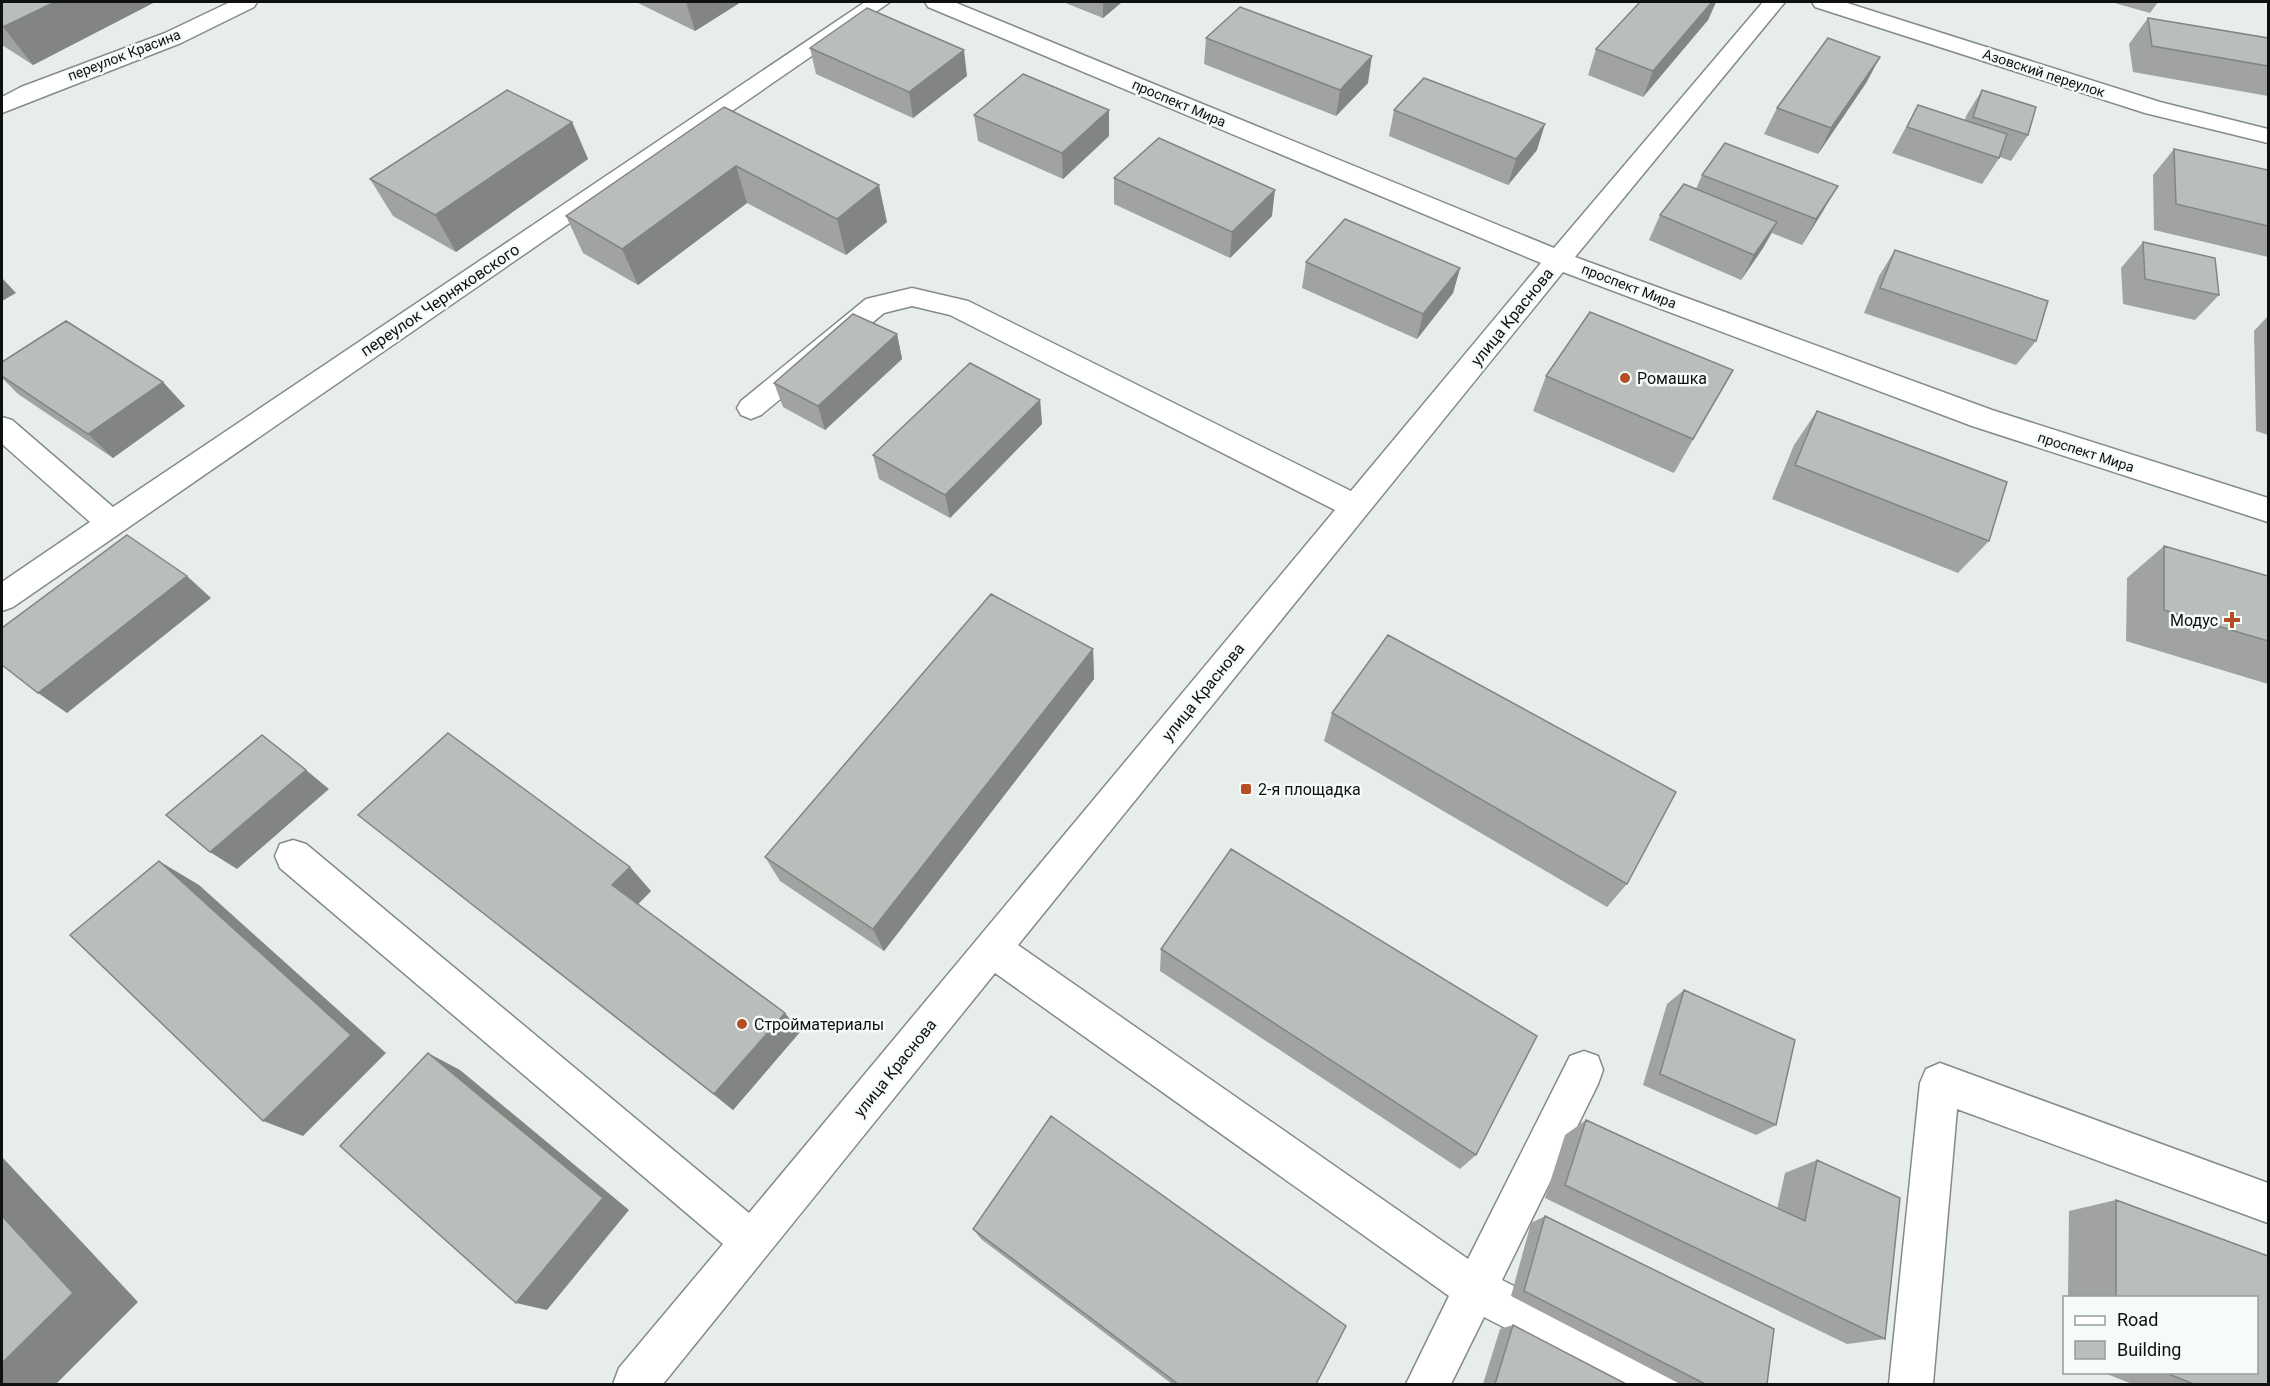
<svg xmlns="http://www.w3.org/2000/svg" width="2270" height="1386" viewBox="0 0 2270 1386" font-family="Roboto,sans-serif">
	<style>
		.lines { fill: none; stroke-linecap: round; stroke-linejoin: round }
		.minor-casing { stroke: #858b89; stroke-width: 3 }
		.minor { fill: #fff; fill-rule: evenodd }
		.wall { fill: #a0a3a0 }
		.shaded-wall { fill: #828582 }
		.building { fill: #babeba; stroke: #828582; stroke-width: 1.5 }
		.poi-dot { fill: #b44e25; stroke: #f4fbf8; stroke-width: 2 }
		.labels { text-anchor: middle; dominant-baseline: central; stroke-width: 5; stroke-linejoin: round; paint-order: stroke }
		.far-street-label { font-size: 14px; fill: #0f1110; stroke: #f4fbf8 }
		.street-label { font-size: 16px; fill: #0f1110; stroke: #f4fbf8 }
		.poi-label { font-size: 16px; fill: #0f1110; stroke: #f4fbf8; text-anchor: start }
	</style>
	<rect width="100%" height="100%" fill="#e6edeb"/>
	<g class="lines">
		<!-- minor casing -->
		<g class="minor-casing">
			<path id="minor" d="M230 2H257L254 7 181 43 2 113V97L21 87 165 33Z
				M865 2H890L13 607 2 611V582L90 522 2 444V417L12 420 113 507Z
				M925 2H954L1554 248 1763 2H1785L1575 257 1992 410 2268 498V522L1972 426 1563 272 1018 945 1468 1259 1570 1056 1584 1051 1598 1056 1603 1070 1598 1084 1502 1280 1675 1368 1681 1384H1614L1484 1317 1451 1384H1406L1449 1296 995 973 663 1384H613L619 1368 723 1244 280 868 275 856 280 844 293 840 306 844 749 1213 1335 510 950 315 912 306 884 313 761 415 751 419 741 415 737 408 741 401 866 299 912 288 968 301 1351 491 1541 263 928 7Z
				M1812 2H1844L2160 102 2268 129V143L2145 113 1815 7Z
				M1940 1063 2268 1183V1223L1957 1109 1933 1384H1889L1920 1083 1926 1069Z"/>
		</g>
		<!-- minor -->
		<use href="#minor" class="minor"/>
	</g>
	<!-- wall -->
	<path class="wall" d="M2 2H155L33 65 2 45Z
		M636 2H741L695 31Z
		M1063 2H1122L1103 18Z
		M1640 2H1716L1708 20 1643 97 1588 75 1596 49Z
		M2111 2H2158L2150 13Z
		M2148 18 2268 38V96L2133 72 2129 44Z
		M1206 38 1368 83 1336 116 1204 64Z
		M810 48 967 76 913 118 816 74Z
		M1880 57 1866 83 1818 154 1764 134 1777 108Z
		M1982 90 2028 135 2011 161 2000 157 1982 184 1892 153 1918 105 1965 120 1966 116Z
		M724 107 887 222 846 255 747 203 638 285 583 253 566 216Z
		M1394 110 1537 150 1508 185 1389 136Z
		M974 115 1109 136 1063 179 978 141Z
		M572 122 588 159 456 252 393 216 370 179Z
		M2174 149 2268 170V257L2154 230 2153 175Z
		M1702 175 1823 211 1802 245 1772 233 1763 248 1741 280 1649 240 1660 215 1696 189Z
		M1114 178 1272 216 1230 258 1114 204Z
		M2143 242 2219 295 2195 320 2123 304 2121 268Z
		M1895 250 2036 341 2016 365 1864 313 1879 276Z
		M1306 262 1460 268 1453 293 1417 339 1302 288Z
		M2268 316V435L2256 431 2254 331Z
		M897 334 902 359 825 430 783 407 774 383Z
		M2 362 185 406 113 458 18 394 2 378Z
		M1733 370 1674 473 1533 411 1546 376Z
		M1040 400 1042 424 950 518 879 479 873 455Z
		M1817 411 1989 541 1958 573 1772 499 1794 445Z
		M2164 546 2268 576V684L2126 641 2127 578Z
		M1093 649 1094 679 884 951 780 881 765 857Z
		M1332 713 1627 884 1607 907 1324 741Z
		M358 815 651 891 638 904 800 1032 733 1110Z
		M1161 949 1476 1155 1460 1169 1160 971Z
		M1684 990 1776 1125 1756 1135 1643 1085 1667 1004Z
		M1586 1120 1777 1209 1785 1173 1817 1160 1885 1339 1847 1344 1545 1198 1565 1135Z
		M2116 1200 2268 1256V1384H2132L2102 1372H2256V1298H2068L2069 1211Z
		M1545 1216 1767 1384H1680L1511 1296 1531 1223Z
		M973 1229 1316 1384H1172L981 1239Z
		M1513 1325 1626 1384H1483L1500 1329Z"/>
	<!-- shaded-wall -->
	<path class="shaded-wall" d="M55 2H155L33 65 3 27Z
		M686 2H741L695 31Z
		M1103 2H1122L1103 18Z
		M1712 2H1716L1708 20 1643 97 1653 71Z
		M964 50 967 76 913 118 909 92Z
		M1372 56 1368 83 1336 116 1340 90Z
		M1880 57 1866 83 1818 154 1831 128Z
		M1109 110V136L1063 179 1062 153Z
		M572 122 588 159 456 252 435 215Z
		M1545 124 1537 150 1508 185 1516 159Z
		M736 166 747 203 638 285 622 249Z
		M879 185 887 222 846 255 837 219Z
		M1838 186 1823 211 1802 245 1816 219Z
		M1275 190 1272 216 1230 258 1232 232Z
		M1777 222 1763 248 1741 280 1754 255Z
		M1460 268 1453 293 1417 339 1423 314Z
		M2 278 16 293 2 301Z
		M897 334 902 359 825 430 818 406Z
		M163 382 185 406 113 458 88 434Z
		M1040 400 1042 424 950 518 945 495Z
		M187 576 211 598 67 713 38 693Z
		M1093 649 1094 679 884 951 873 929Z
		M306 770 329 789 237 869 210 852Z
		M159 861 199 885 386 1053 303 1136 263 1121Z
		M630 867 651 891 634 908 612 885Z
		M785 1013 800 1032 733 1110 714 1094Z
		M428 1053 460 1070 629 1210 547 1310 516 1303Z
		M2 1157 138 1302 56 1384H2Z"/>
	<!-- building -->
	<path class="building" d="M2 2H55L3 27 2 26Z
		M1640 2H1712L1653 71 1596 49Z
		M1240 7 1372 56 1340 90 1206 38Z
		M867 8 964 50 909 92 810 48Z
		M2148 18 2268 38V66L2152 46Z
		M1828 38 1880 57 1831 128 1777 108Z
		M1023 74 1109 110 1062 153 974 115Z
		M1424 78 1545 124 1516 159 1394 110Z
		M507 90 572 122 435 215 370 179Z
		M1982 90 2036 107 2028 135 1973 117Z
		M1918 105 2007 134 1999 158 1907 127Z
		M724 107 879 185 837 219 736 166 622 249 566 216Z
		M1159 138 1275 190 1232 232 1114 178Z
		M1725 143 1838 186 1816 219 1702 175Z
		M2174 149 2268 170V226L2176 204Z
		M1684 184 1777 222 1754 255 1660 215Z
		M1345 219 1460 268 1423 314 1306 262Z
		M2143 242 2215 258 2219 295 2145 279Z
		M1895 250 2048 301 2036 341 1880 288Z
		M1590 312 1733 370 1693 439 1546 376Z
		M853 314 897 334 818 406 774 383Z
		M66 321 163 382 88 434 2 376V362Z
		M970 363 1040 400 945 495 873 455Z
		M1817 411 2007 482 1989 541 1795 465Z
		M127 535 187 576 38 693 2 665V628Z
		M2164 546 2268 576V641L2164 610Z
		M991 594 1093 649 873 929 765 857Z
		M1388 635 1676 792 1627 884 1332 713Z
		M448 733 630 867 612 885 785 1013 714 1094 358 815Z
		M262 735 306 770 210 852 166 815Z
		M1231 849 1537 1036 1476 1155 1161 949Z
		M159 861 351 1035 263 1121 70 935Z
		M1684 990 1795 1040 1776 1125 1660 1074Z
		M428 1053 603 1198 516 1303 340 1146Z
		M1051 1116 1346 1326 1316 1384H1178L973 1229Z
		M1586 1120 1805 1221 1817 1160 1900 1198 1885 1339 1565 1185Z
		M2116 1200 2268 1256V1384H2194L2163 1372H2256V1298H2116Z
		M2 1216 73 1293 2 1363Z
		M1545 1216 1774 1329 1767 1384H1705L1524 1291Z
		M1513 1325 1626 1384H1495Z"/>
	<!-- markers -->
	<g class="poi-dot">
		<circle cx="1625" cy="378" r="6"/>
		<path d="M2229 611h6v6h6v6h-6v6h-6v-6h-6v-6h6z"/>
		<rect x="1240" y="783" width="12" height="12" rx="3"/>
		<circle cx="742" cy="1024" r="6"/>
	</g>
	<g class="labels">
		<!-- far-street labels -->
		<g class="far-street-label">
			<text transform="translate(124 55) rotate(-21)">переулок Красина</text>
			<text transform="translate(2044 73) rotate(18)">Азовский переулок</text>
			<text transform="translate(1179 103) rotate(23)">проспект Мира</text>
			<text transform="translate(1629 286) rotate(21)">проспект Мира</text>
			<text transform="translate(2086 452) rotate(18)">проспект Мира</text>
		</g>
		<!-- street labels -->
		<g class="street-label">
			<text transform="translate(440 300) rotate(-34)">переулок Черняховского</text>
			<text transform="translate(1512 317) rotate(-51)">улица Краснова</text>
			<text transform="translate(1203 692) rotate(-51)">улица Краснова</text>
			<text transform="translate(895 1068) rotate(-51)">улица Краснова</text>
		</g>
		<!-- poi labels -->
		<g class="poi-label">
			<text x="1637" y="378">Ромашка</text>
			<text x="2218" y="620" text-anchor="end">Модус</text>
			<text x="1258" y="789">2-я площадка</text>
			<text x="754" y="1024">Стройматериалы</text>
		</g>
	</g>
	<!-- border -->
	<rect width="2270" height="1386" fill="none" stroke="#0f1110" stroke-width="6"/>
	<!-- legend -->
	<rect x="2063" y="1296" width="195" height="78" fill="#f4fbf8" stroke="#989d9b" stroke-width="1.5"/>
	<rect x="2075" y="1316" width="30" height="9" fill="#ffffff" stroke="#989d9b" stroke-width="1.5"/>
	<text x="2117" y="1326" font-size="18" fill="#0f1110">Road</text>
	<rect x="2075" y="1341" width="30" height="18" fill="#babeba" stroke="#989d9b" stroke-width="1.5"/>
	<text x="2117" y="1356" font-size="18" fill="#0f1110">Building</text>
</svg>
